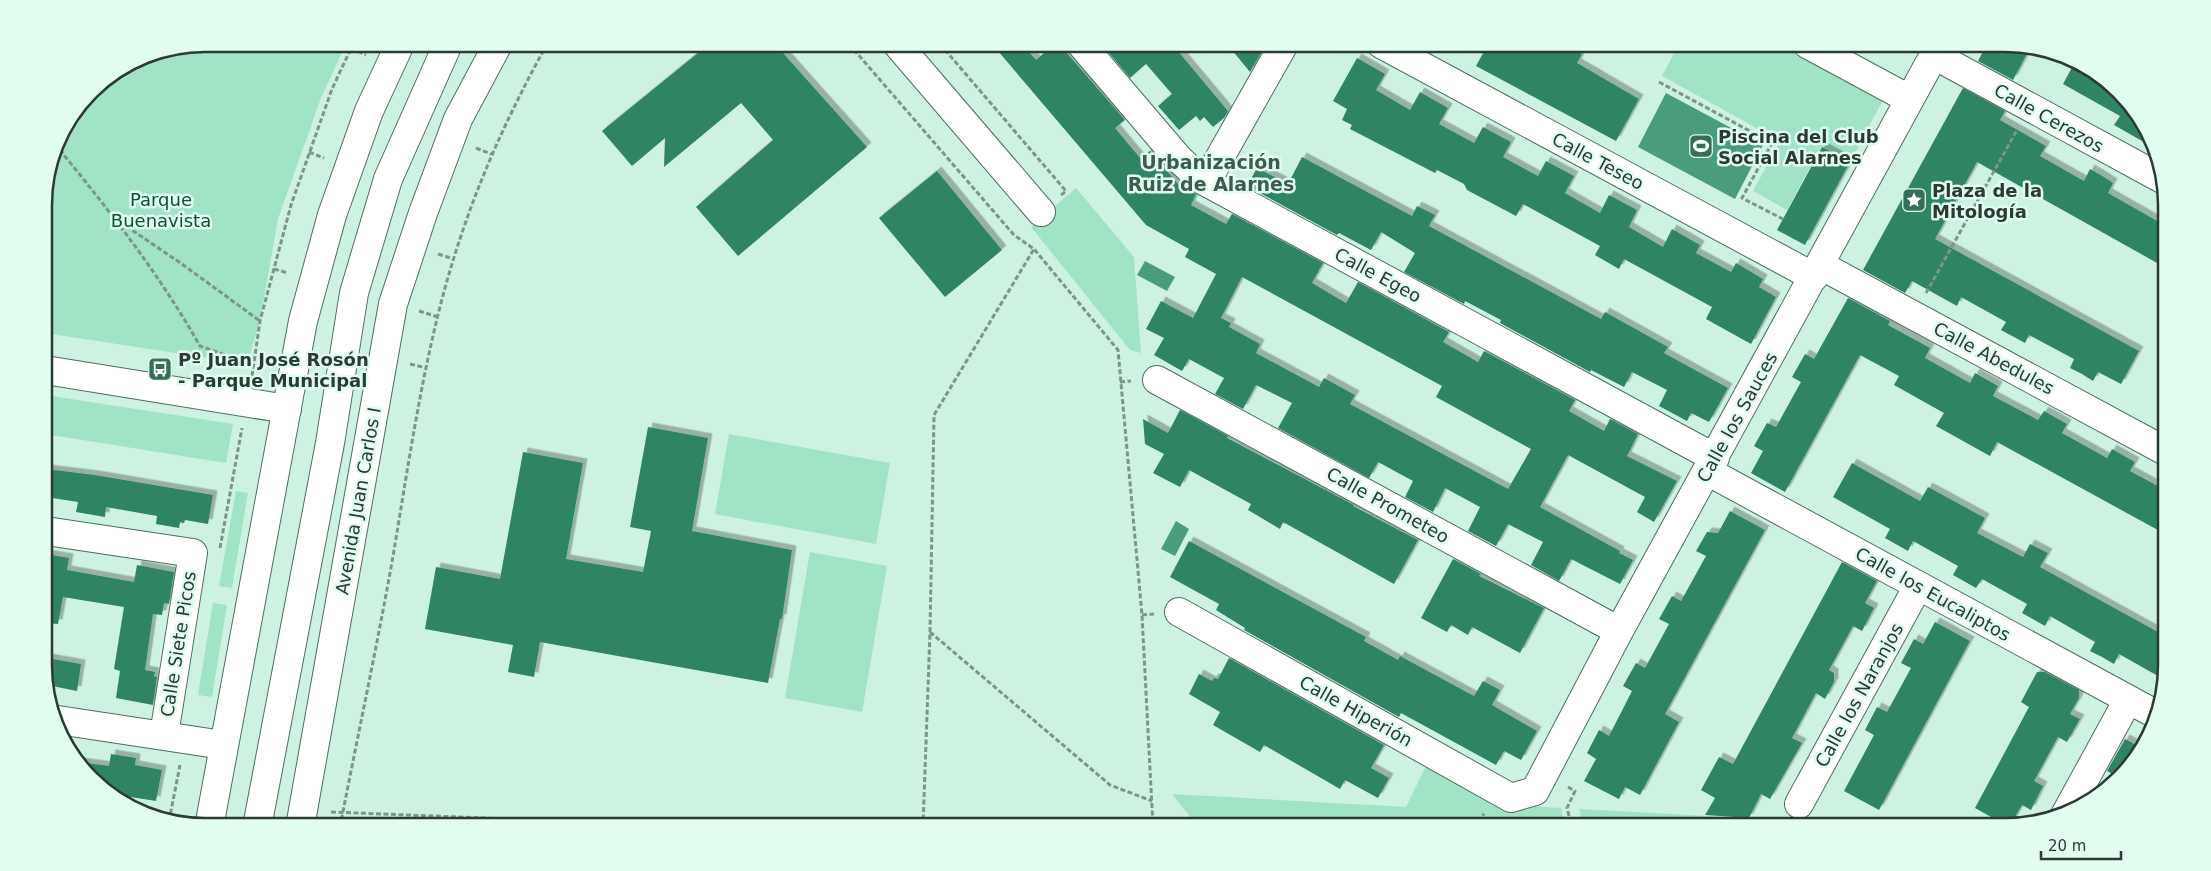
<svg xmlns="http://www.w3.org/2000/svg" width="2211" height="871" viewBox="0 0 2211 871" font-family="'DejaVu Sans',sans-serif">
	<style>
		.green { fill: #a1e3c5 }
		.water { fill: #499d7c }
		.building { fill: #2d8463; fill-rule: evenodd; filter: url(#shadow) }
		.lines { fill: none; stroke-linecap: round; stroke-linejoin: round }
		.minor-casing { stroke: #4e6e60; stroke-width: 30 }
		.secondary-casing { stroke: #4e6e60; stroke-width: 30 }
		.path { stroke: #7c9589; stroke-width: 3; stroke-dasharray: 5 2.5; stroke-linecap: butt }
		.minor { stroke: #fff; stroke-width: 28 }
		.secondary { stroke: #fff; stroke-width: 28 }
		.labels { text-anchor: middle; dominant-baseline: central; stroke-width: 5; stroke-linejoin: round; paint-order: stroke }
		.street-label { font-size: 18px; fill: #2c3a34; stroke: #e1fdef }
		.poi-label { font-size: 18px; font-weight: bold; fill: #2c3a34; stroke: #e1fdef; text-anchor: start }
		.park-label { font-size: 18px; fill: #0b5139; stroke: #e1fdef }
		.neighbourhood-label { font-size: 19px; font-weight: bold; fill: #3d5c4e; stroke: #e1fdef }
		.rim { fill: none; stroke: #2c3a34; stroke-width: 2.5 }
	</style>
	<defs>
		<filter id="shadow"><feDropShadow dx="4.5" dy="-4.5" stdDeviation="0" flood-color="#0004"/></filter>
	</defs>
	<rect width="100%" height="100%" fill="#cef2e1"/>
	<!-- green -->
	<path class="green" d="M206 44H346L321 98 278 219 260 321 247 364 45 333 44 195 60 134 99 84 144 56Z
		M1679 44H1780L1883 100 1850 162 1821 147 1787 210 1753 191 1780 141 1662 76Z
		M1076 188 1134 257 1141 353 1130 350 1031 227Z
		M45 395 233 424 226 463 45 434Z
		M729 434 890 463 876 544 715 514Z
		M236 491 248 493 232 588 219 586Z
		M810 552 887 566 862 712 785 698Z
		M213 603 227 605 212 697 198 695Z
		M1427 764 1496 804 1561 808 1565 827H1198L1172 794 1406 807Z
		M1579 809 1908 827H1584Z"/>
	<!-- water -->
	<path class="water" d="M1666 93 1763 145 1735 199 1638 147Z
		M1145 261 1175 277 1167 291 1137 275Z
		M1176 521 1189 529 1175 556 1161 549Z"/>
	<!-- building -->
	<path class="building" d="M709 44H775L867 147 738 256 696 207 773 140 741 103 664 167 665 138 632 166 602 131Z
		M992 44H1022L1036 60 1055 44H1059L1125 120 1115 128 1141 159 1150 151 1178 184 1196 194 1191 205 1226 224 1232 214 1323 263 1312 283 1346 303 1358 282 1449 332 1443 342 1478 362 1484 351 1575 400 1569 411 1604 431 1610 419 1638 434 1627 456 1677 481 1654 522 1637 512 1645 497 1568 455 1540 507 1620 551 1619 553 1633 560 1620 584 1571 559 1559 581 1531 565 1543 542 1508 524 1496 546 1468 531 1480 507 1445 488 1433 512 1405 497 1413 481 1378 462 1369 478 1278 428 1292 403 1256 385 1243 409 1215 394 1224 378 1189 359 1182 371 1154 355 1164 338 1146 329 1161 301 1193 318 1216 274 1185 257 1189 249 1146 225ZM1242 277 1442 386 1436 397 1531 449 1508 489 1350 404 1355 395 1324 378 1319 387 1256 353 1260 344 1229 327 1231 323 1221 318Z
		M1121 44H1172L1228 111 1224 118 1213 127 1204 117 1200 121 1196 116 1179 130 1158 106 1172 94 1146 64 1130 78 1109 53Z
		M1227 44H1266L1250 72Z
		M1488 44H1564L1582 54 1577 63 1639 99 1616 141 1476 66Z
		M1987 44H2005L2030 48 2013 80 1978 61Z
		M1357 58 1385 74 1376 90 1410 110 1420 92 1448 108 1439 124 1474 143 1483 127 1511 142 1503 157 1538 176 1546 161 1574 176 1565 193 1600 213 1609 195 1637 210 1629 227 1663 247 1672 229 1700 245 1696 253 1731 272 1736 263 1763 279 1759 287 1776 297 1751 344 1706 319 1712 307 1624 259 1619 269 1595 255 1600 246 1523 204 1516 216 1467 190 1464 184 1437 170 1435 173 1350 129 1352 125 1342 120 1347 109 1333 101Z
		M2075 62 2104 77 2134 107 2149 145 2114 125 2120 116 2063 84Z
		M1963 88 2005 111 2000 120 2046 146 2040 156 2084 181 2090 169 2104 177 2113 183 2108 193 2166 226V268L1977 162 1935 239 2139 351 2121 384 2098 372 2093 381 2082 374 2070 368 2074 359 2029 335 2025 343 2001 330 2006 322 1961 297 1957 306 1912 281 1905 293 1863 270Z
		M1822 147 1850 162 1805 245 1777 230Z
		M1302 157 1412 216 1417 206 1435 215 1429 226 1601 319 1605 312 1668 347 1664 353 1728 388 1709 422 1691 413 1687 421 1659 406 1667 390 1632 372 1624 387 1591 370 1590 372 1500 323 1501 320 1465 301 1464 304 1404 272 1415 253 1381 232 1371 250 1339 233 1337 235 1247 186 1257 168 1288 184Z
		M937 171 1002 250 945 297 879 218Z
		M1848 298 1890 321 1888 325 1930 348 1925 358 1970 383 1975 373 1998 386 1993 396 2038 420 2044 411 2067 424 2062 433 2107 458 2112 449 2135 462 2130 471 2167 491V535L1997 442 1990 456 1936 426 1944 413 1894 385 1899 376 1860 355 1785 492 1751 473 1763 451 1754 446 1767 423 1776 427 1801 382 1792 377 1805 354 1814 359Z
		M1180 410 1228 436 1227 438 1354 505 1353 506 1418 540 1394 584 1283 522 1280 529 1248 510 1251 504 1189 470 1180 487 1153 473 1164 454 1145 444 1143 419 1168 433Z
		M648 427 708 438 692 531 792 550 782 619H780L768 683 540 642 534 677 508 672 513 645 425 629 436 567 500 579 523 452 583 463 566 559 643 572 651 531 630 527Z
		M1852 463 1920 501 1928 487 1985 518 1977 533 2023 557 2030 544 2048 553 2040 567 2167 637V665L2165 680 2119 654 2114 664 2102 657 2090 651 2095 642 2050 616 2045 626 2022 613 2027 604 1982 579 1976 588 1953 575 1958 566 1913 541 1908 551 1885 538 1890 529 1833 497Z
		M46 469 95 475 213 495 208 524 185 520 184 523 180 522 179 528 156 524 157 516 106 507 105 517 76 512 78 502 46 497Z
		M1730 511 1765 530 1665 714 1679 722 1640 795 1625 787 1619 799 1584 781 1596 759 1587 753 1599 730 1609 736 1632 691 1623 686 1636 663 1645 668 1669 624 1659 619 1672 596 1681 601 1706 556 1696 551 1707 532 1718 533Z
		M1189 541 1366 637 1364 641 1398 660 1400 656 1474 696 1483 681 1500 690 1492 705 1537 731 1521 760 1504 751 1496 765 1401 713 1399 717 1244 630 1245 628 1216 610 1219 604 1170 577Z
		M46 554 69 558 67 570 134 582 137 565 174 572 169 604 164 603 162 615 153 614 145 670 155 672 154 676 157 677 153 705 116 698 120 671 114 669 124 607 63 597 58 624 46 623Z
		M1453 559 1481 574 1479 576 1544 608 1520 653 1472 627 1468 635 1451 625 1447 632 1421 618Z
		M1842 562 1877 581 1865 603 1874 608 1862 631 1853 626 1829 670 1834 673V682L1825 699 1816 693 1792 738 1802 743 1770 799 1761 794 1749 818 1705 815 1715 798 1701 790 1719 757 1733 764Z
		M1935 622 1970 641 1879 810 1844 791 1874 735 1865 730 1877 707 1887 712 1911 668 1901 663 1914 639 1923 644Z
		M47 658 81 664 77 691 47 685Z
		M1229 658 1384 745 1371 768 1389 778 1378 798 1345 780 1340 789 1264 745 1260 752 1213 725 1220 712 1189 694 1199 674 1212 681 1214 678 1218 679Z
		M2037 672H2045L2079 690V698L2070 714 2080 719 2067 742 2058 737 2034 781 2043 786 2031 810 2022 805 2009 827 1975 808 2029 707 2021 702Z
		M2125 739 2142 748 2134 764 2120 778 2107 771Z
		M111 754 136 758 135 765 162 770 156 801 118 795 84 772 79 762 109 766Z"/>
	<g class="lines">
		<!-- minor casing -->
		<g class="minor-casing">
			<path id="minor" d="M897 44 1041 212
				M1081 44 1179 159 1194 173 1206 182 1715 458
				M1381 44 1814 277
				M1807 44 1909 99
				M1934 55 2164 180
				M1206 182 1284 44
				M1820 265 2167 452
				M45 370 287 409
				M1157 380 1619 631
				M1707 471 2159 716
				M46 531 193 553 164 735
				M1179 612 1511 798 1535 791 1619 631 1940 44
				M58 720 223 745
				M1799 804 1918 586
				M2065 815 2128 700"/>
		</g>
		<!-- secondary casing -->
		<g class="secondary-casing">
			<path id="secondary" d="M209 827 303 321 332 215 369 111 400 44
				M257 827 330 443 354 293 388 179 448 44
				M300 827 393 304 423 213 458 119 498 44"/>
		</g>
		<!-- path -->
		<path class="path" d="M527 44 542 52
			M849 44 1014 235 1034 249 1118 350 1142 615 1153 827
			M940 44 1066 191 1060 196
			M351 48 366 55
			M1659 82 1772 143 1742 198 1783 219
			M58 142 63 154C113 215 161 277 200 346L253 365
			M476 148 491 154
			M309 152 324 158
			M120 222 182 264 260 321
			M438 254 454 259
			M274 269 288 273
			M1926 293 2017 130
			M419 311 438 317
			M410 364 427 368
			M252 376 260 321 291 205 332 89 353 44
			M1120 382 1131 381
			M220 548 242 428
			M1142 615 1154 614
			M930 632 1110 785 1152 801
			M1568 787 1575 791 1567 808 1572 827
			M331 812 716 827
			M169 821 180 765
			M340 827C357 739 376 651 392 562 411 451 426 336 463 230 485 165 514 104 547 44
			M923 827 930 632 934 415 1034 249
			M1473 827 1484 814"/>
		<!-- minor -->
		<use href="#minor" class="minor"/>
		<!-- secondary -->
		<use href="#secondary" class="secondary"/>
	</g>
	<!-- icons -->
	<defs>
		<g id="stadium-square" transform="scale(1.25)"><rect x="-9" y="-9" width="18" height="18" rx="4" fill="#356f57" stroke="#e1fdef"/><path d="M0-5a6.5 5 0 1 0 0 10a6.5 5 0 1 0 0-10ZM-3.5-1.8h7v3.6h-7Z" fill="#fff"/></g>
		<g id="sight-square" transform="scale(1.25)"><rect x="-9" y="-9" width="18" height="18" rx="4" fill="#356f57" stroke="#e1fdef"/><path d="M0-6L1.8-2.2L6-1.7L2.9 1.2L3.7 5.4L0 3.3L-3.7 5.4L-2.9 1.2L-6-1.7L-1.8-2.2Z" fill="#fff"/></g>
		<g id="bus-square" transform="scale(1.25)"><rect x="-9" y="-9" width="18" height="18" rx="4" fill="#356f57" stroke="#e1fdef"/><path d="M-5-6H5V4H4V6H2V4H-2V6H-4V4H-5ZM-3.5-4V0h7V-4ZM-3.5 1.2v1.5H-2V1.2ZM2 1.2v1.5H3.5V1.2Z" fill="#fff"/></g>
	</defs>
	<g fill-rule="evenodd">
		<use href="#stadium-square" x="1701" y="146"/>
		<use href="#sight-square" x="1914" y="200"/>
		<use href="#bus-square" x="160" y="369"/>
	</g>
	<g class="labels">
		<!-- street labels -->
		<g class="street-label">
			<text transform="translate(2049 118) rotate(29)">Calle Cerezos</text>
			<text transform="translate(1598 161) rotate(28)">Calle Teseo</text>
			<text transform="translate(1378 275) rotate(28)">Calle Egeo</text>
			<text transform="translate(1994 358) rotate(28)">Calle Abedules</text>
			<text transform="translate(1737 417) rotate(-61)">Calle los Sauces</text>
			<text transform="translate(358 501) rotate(-80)">Avenida Juan Carlos I</text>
			<text transform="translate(1388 505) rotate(29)">Calle Prometeo</text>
			<text transform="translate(1933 594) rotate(29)">Calle los Eucaliptos</text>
			<text transform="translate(178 644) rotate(-81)">Calle Siete Picos</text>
			<text transform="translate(1859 695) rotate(-61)">Calle los Naranjos</text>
			<text transform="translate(1356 711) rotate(29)">Calle Hiperión</text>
		</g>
		<!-- poi labels -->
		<g class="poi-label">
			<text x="1718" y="136">Piscina del Club<tspan x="1718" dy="21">Social Alarnes</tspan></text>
			<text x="1932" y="190">Plaza de la<tspan x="1932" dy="21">Mitología</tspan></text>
			<text x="178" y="359">Pº Juan José Rosón<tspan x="178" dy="21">- Parque Municipal</tspan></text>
		</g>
		<!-- park labels -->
		<g class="park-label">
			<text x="161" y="199">Parque<tspan x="161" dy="21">Buenavista</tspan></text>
		</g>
		<!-- neighbourhood labels -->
		<g class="neighbourhood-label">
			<text x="1211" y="162">Urbanización<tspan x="1211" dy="22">Ruiz de Alarnes</tspan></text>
		</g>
	</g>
	<!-- crop -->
	<path d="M0 0H2211V871H0ZM205 52H2005A153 153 0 0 1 2158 205V665A153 153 0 0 1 2005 818H205A153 153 0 0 1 52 665V205A153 153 0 0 1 205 52Z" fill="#e1fdef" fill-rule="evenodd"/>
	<path class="rim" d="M205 52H2005A153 153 0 0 1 2158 205V665A153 153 0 0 1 2005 818H205A153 153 0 0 1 52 665V205A153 153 0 0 1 205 52Z"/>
	<!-- scale -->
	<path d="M2041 851v8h80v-8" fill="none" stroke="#2c3a34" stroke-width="2.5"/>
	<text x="2048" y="851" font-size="15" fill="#2c3a34" stroke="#e1fdef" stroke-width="4" paint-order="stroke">20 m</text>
</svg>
